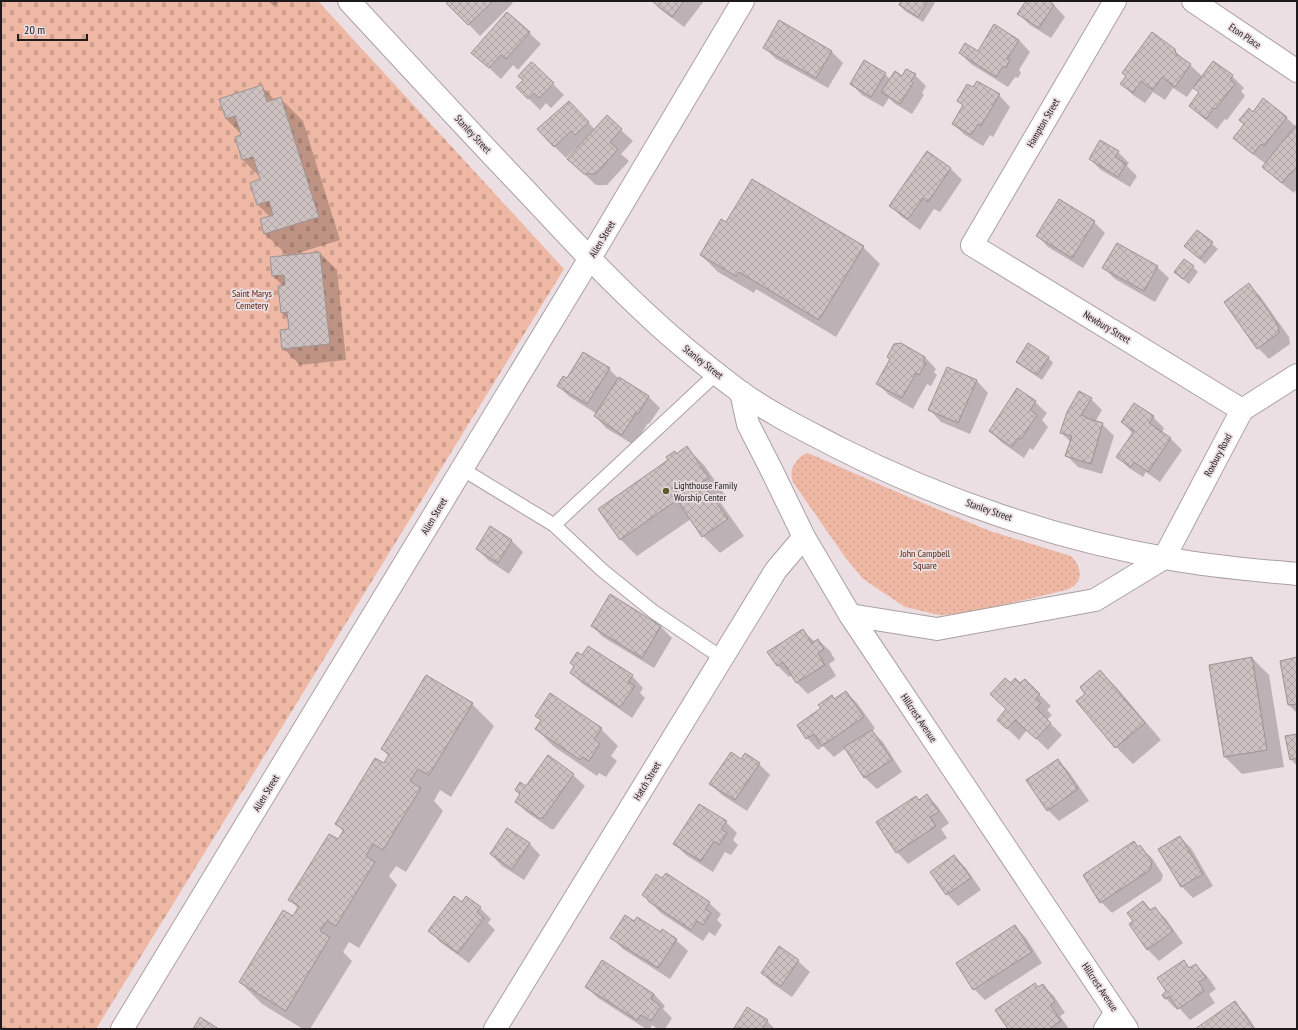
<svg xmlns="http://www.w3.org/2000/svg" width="1298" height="1030" viewBox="0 0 1298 1030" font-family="'PT Sans Narrow',sans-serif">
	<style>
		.cemetery { fill: url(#cemetery-stones) }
		.park { fill: url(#park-dots) }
		.shadow { fill: #0003 }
		.building { fill: url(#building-cross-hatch); stroke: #9d9292 }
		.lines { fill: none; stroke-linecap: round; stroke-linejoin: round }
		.lane-casing { stroke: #aba0a4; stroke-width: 15 }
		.street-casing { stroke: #aba0a4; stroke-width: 24 }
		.secondary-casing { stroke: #aba0a4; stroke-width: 24 }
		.lane { stroke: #fff; stroke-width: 13 }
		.street { stroke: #fff; stroke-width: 22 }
		.secondary { stroke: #fff; stroke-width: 22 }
		.poi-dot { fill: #5d5e2b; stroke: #ebdfe3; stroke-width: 1.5 }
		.labels { text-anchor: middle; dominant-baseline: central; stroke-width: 3.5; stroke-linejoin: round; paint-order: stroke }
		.street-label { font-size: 10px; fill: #1e1a1b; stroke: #ebdfe3 }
		.park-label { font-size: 10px; fill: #521f0b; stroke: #ebdfe3 }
		.poi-label { font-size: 10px; fill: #1e1a1b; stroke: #ebdfe3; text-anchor: start }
	</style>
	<defs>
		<pattern id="cemetery-stones" width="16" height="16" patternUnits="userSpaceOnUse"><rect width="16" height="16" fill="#eeb8a5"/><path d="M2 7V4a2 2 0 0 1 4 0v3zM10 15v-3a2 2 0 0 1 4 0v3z" fill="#cc9e8d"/></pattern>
		<pattern id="park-dots" width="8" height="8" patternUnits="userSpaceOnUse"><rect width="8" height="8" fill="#eeb8a5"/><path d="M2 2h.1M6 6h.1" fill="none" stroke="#cc9e8d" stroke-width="1.8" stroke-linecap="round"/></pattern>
		<pattern id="building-cross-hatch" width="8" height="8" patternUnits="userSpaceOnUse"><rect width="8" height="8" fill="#cdc1c1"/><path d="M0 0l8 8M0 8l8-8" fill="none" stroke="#b0a5a5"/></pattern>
	</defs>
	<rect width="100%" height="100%" fill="#ebdfe3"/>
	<!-- cemetery -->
	<path class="cemetery" d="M1 1H318L564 269 96 1029H1Z"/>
	<!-- park -->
	<path class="park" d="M808 453 913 499 990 531 1071 556C1083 568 1084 584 1066 590L966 614 939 615 905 607 863 579 845 557 797 488C795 485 793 482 792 479 789 468 798 456 808 453Z"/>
	<!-- shadow -->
	<path class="shadow" d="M268 1H279L274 6Z
		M448 1H511L513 3 480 36 448 3Z
		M652 1H704L684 27 660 9Z
		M902 1H933L935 3 923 22 905 11 900 5Z
		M1027 1H1047L1054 5 1065 17 1051 38 1030 25 1019 14Z
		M508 13 541 44 518 70 513 65 501 79 473 53Z
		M995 26 1019 40 1030 52 1019 70 1021 73 1018 78 1015 77 1008 87 971 64 960 53 978 52Z
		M764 47 831 51 843 63 828 88 776 59Z
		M1174 50 1203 77 1213 62 1232 76 1244 88 1241 91 1245 96 1227 120 1225 119 1217 129 1202 117 1190 106 1200 93 1194 87 1187 97 1173 88 1165 100 1153 92 1145 103 1133 95 1122 84Z
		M533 64 564 95 551 108 546 103 540 110 517 87 524 80Z
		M885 74 890 79 915 75 926 86 922 93 924 95 912 114 894 103 889 98 883 107 862 95 851 84Z
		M261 86 275 100 281 99 303 121 340 240 292 255 320 253 337 270 346 360 300 365 283 348 290 330 289 320 281 312 283 286 273 276 288 256 265 234 261 220 270 217 257 204 261 180 260 177 243 160 236 138 243 136 226 119 220 99Z
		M973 88 999 95 1010 107 993 137 990 135 983 146 965 135 953 124 964 106 958 101Z
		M580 113 595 130H621L633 141 621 154 629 161 607 185H596L568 159 577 149 576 148 566 158 554 146Z
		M1286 117 1296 127 1297 126V189L1294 193 1275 178 1264 167 1266 164 1246 149 1234 138 1245 125 1240 120Z
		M1118 152 1129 163 1127 166 1137 176 1130 187 1101 170 1090 159Z
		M927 153 951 169 962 180 940 212 934 209 920 230 902 217 891 206Z
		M1094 222 1105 233 1083 268 1048 247 1037 235Z
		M727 224 863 247 880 264 836 337 756 289 754 293 718 272 701 255Z
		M1198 231 1218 249 1205 264 1185 246Z
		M1157 267 1169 278 1155 302 1115 279 1104 268Z
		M1193 267 1198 272 1189 284 1180 277Z
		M1249 285 1260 296 1289 337 1290 344 1269 359 1258 348Z
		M888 357H925L936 369 934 372 937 375 931 386 927 384 913 409 889 395 877 383 891 360Z
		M1048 357 1053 363 1042 380 1023 367 1017 361Z
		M609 369 619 379V378L649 397 660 408 649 424 648 423 634 445 606 428 595 416 597 414 570 397 558 386 567 379Z
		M948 369 977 381 988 393 970 434 941 422 930 410Z
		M1091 399 1102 410 1095 422 1102 424 1114 436 1102 474 1078 467 1067 456 1071 442 1061 433Z
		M1035 402 1047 413 1042 420 1048 427 1033 450 1030 448 1024 458 1001 442 990 431Z
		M1153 417 1164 428 1162 433 1171 439 1182 450 1160 482 1146 472 1143 477 1129 468 1117 457 1133 434 1122 422Z
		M687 448 704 465 725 495 718 499 744 536 720 553 703 536 691 519 637 556 620 539 674 452 677 455Z
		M490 528 512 541 523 552 509 574 488 560 477 549Z
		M610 596 661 627 672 638 654 668 603 637 592 626Z
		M803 631 815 642 818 640 830 651 835 660 829 664 836 676 808 694 796 682 792 675 789 677 777 665Z
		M1252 658 1269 675 1284 767 1242 774 1225 757Z
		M1297 658V713L1289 705 1281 661Z
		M571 663 632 676 643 688 640 693 645 698 632 718 583 684 571 673 575 667Z
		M1100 671 1117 688 1161 740 1133 764 1116 747 1087 694Z
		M1025 680 1051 706 1047 710 1052 715 1047 720 1062 735 1048 750 1027 730 1019 740 998 720 1007 710 1011 685 1020 684Z
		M846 692 857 703 875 728 872 731 883 742 902 772 877 789 865 778 846 748 834 757 823 746 818 750 807 738 822 708 832 697 835 700Z
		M472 704 494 726 451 797 440 790 434 801 443 811 406 872 396 866 389 876 397 885 359 948 349 942 343 952 352 961 310 1029H303L262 1004 240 982 293 917 298 908 290 900 339 841 344 832 336 824 384 765 389 756 382 749Z
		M537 716 601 729 618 746 611 756 617 761 606 777 599 773 597 776 553 746 536 729 542 721Z
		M1297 735V765H1296L1291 759Z
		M741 760 759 764 770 775 747 811 722 795 710 784Z
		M1058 760 1069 772 1089 801 1059 821 1048 810Z
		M573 775 585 786 554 829H551L528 813 516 802 526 788Z
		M927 795 938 807 949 823 941 829 947 838 908 864 897 852 919 800Z
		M726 822 737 833 733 840 738 845 731 855 725 852 713 872 686 855 675 844Z
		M1180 837 1191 848 1213 886 1193 898 1182 887 1159 849Z
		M1134 842 1139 848 1140 847 1152 858 1163 875 1161 881 1112 913 1101 902Z
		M529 843 540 855 524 880 502 866 491 854Z
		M954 856 966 868 981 890 958 906 947 894 931 872Z
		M643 895 709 903 721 914 717 920 722 925 715 936 709 932 703 941 661 913Z
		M1143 902 1151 910 1155 908 1166 919 1183 943 1159 961 1147 949 1134 921Z
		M462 903 480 908 491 919 488 923 495 930 469 963 440 942 429 930Z
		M635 922 676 940 688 951 670 979 623 949 612 938Z
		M1015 926 1026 938 1042 963 985 1000 974 989Z
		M798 961 810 972 792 997 773 984 762 973Z
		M1184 962 1191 969 1196 965 1207 976 1216 989 1209 994 1215 1003 1190 1020 1179 1008 1177 1010 1165 998Z
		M1035 984 1039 987 1042 985 1054 996 1065 1013 1060 1016 1069 1029H1009Z
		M586 987 654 994 665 1006 663 1009 672 1018 665 1029H658L652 1025 650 1029H646L598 998Z
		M1235 1003 1246 1014 1256 1029H1197Z
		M767 1021 775 1029H736L735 1028Z"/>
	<!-- building -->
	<path class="building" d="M446 1H493L468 25 447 4Z
		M652 1H684L672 17Z
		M901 1H928L918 17 899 5Z
		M1026 1H1049L1054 5 1039 28 1017 14Z
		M507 12 530 32 506 59 501 55 489 68 471 53Z
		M779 20 832 51 816 78 763 48Z
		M994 24 1019 40 1007 59 1010 60 1006 68 1003 66 996 77 959 53 965 43 978 51Z
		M1152 32 1175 49 1176 54 1191 64 1175 87 1162 77 1153 90 1141 81 1133 93 1120 84 1126 76 1122 73Z
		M864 60 886 73 871 97 850 84Z
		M1213 61 1233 75 1230 80 1235 84 1215 109 1214 108 1206 119 1189 106 1199 92 1193 88Z
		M531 62 533 63 554 83 539 98 534 93 528 99 516 87 523 80 518 76Z
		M906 69 916 74 911 81 913 83 900 104 881 92 895 71 902 76Z
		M977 81 1000 94 981 126 978 124 971 135 952 124 963 105 957 101 967 84 973 87Z
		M262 85 267 102 281 97 319 217 264 234 260 219 273 215 269 201 257 205 250 183 260 179 253 157 242 160 235 137 241 135 235 116 226 119 219 99Z
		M1263 98 1287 117 1264 146 1261 144 1253 154 1233 138 1244 124 1239 120 1249 108 1253 112Z
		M569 101 589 122 575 135 571 131 554 147 537 129Z
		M607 115 622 129 610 142 618 149 596 174H584L567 159Z
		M1297 124V167L1291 174 1290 173 1282 183 1262 167Z
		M1100 140 1119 151 1115 157 1126 164 1118 177 1089 159Z
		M927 151 951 168 928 202 923 198 908 219 889 206Z
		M752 179 864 246 819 320 739 272 736 276 700 255 721 219 726 222Z
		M1059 199 1095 221 1072 258 1036 236Z
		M1197 230 1213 242 1200 259 1184 246Z
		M1117 243 1158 266 1144 291 1102 268Z
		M320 252 330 344 282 349 280 330 289 329 287 312 281 313 278 286 285 285 284 275 272 276 270 257Z
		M1184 259 1194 266 1183 279 1174 272Z
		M1249 283 1278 325 1279 333 1257 349 1224 302Z
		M901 343 925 357 923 361 926 363 919 375 916 373 902 398 876 384 890 359 887 357 894 344Z
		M1028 343 1049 357 1037 375 1016 362Z
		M583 352 610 368 587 404 557 386 563 376 567 378Z
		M947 367 977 380 958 423 928 410Z
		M619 377 649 396 638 414 636 413 622 435 594 416Z
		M1017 388 1036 401 1030 410 1037 415 1021 439 1018 438 1012 447 989 431Z
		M1079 391 1092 398 1081 415 1086 417V418L1103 423 1091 464 1065 456 1072 436 1060 433 1067 412Z
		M1134 403 1154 416 1149 423 1171 438 1148 472 1134 462 1131 467 1116 457 1134 431 1121 422Z
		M687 446 709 478 702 482 728 519 702 537 677 500 620 540 598 509 668 460 666 457 675 451 676 454Z
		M490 526 512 540 498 563 476 549Z
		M610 594 661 626 642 658 591 626Z
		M803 629 812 643 818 639 824 649 818 653 825 665 796 683 783 662 777 666 767 652Z
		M588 646 633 675 628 682 635 686 620 707 570 673 574 666 570 663 577 652 582 655Z
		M1252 657 1267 750 1224 757 1209 665Z
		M1297 657V704L1288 705 1280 661Z
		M1100 670 1145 723 1115 748 1076 701 1085 694 1080 687Z
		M426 675 473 703 429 775 418 769 410 781 421 788 383 850 373 844 366 856 375 862 336 926 327 921 320 931 330 937 286 1011 239 982 283 910 293 916 299 906 288 900 329 834 338 839 344 830 335 824 375 758 384 763 389 754 381 749Z
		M1005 678 1011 683 1015 678 1020 683 1025 679 1040 694 1036 698 1041 703 1036 708 1051 723 1036 739 1015 720 1007 729 997 720 1006 709 990 694Z
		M846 691 864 717 822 746 814 734 806 739 797 725 821 708 818 705 832 695 834 699Z
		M550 693 602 728 594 739 600 744 589 761 582 757 580 760 535 729 541 720 535 716Z
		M872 730 892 760 864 778 844 747Z
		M1297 734V758L1290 760 1285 736Z
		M731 752 741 759 745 753 760 763 735 800 709 784Z
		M548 755 574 774 543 818H539L515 802 520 794 515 790 520 782 526 786Z
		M1058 759 1078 789 1047 811 1026 780Z
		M927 794 939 812 930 817 936 826 896 853 876 822 916 796 919 800Z
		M699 804 727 821 721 829 727 833 719 845 714 841 701 861 673 844Z
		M507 828 530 843 512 869 490 854Z
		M1180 836 1203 874 1181 887 1158 849Z
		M1134 841 1138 847 1140 845 1152 862 1150 870 1100 903 1083 875Z
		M954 855 971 878 946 895 930 872Z
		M666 873 710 902 705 909 711 913 703 925 697 921 691 930 648 901V899L642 895 656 874 662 878Z
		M454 896 462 902 466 896 481 907 477 912 484 918 458 953 428 931Z
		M1143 901 1150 910 1155 907 1173 931 1147 950 1129 924 1133 921 1127 913Z
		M625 915 634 921 637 917 661 932 662 929 677 939 658 968 610 938Z
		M1015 925 1032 952 973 990 956 963Z
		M779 946 799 960 781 986 761 973Z
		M602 960 654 994 651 999 661 1006 651 1021 641 1015 637 1020 585 987Z
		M1184 960 1189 968 1196 964 1206 978 1199 982 1204 991 1178 1009 1169 996 1165 999 1162 995 1166 991 1157 978Z
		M1035 983 1038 987 1043 984 1055 1002 1050 1005 1061 1021 1049 1029H1008L995 1010Z
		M1235 1001 1254 1029H1195Z
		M747 1007 768 1020 762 1029 734 1028Z
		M200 1017 219 1029H193Z"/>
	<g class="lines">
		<!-- lane casing -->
		<g class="lane-casing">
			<path id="lane" d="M462 469 554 525 717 373
				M554 525 602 570 654 612 722 658"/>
		</g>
		<!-- street casing -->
		<g class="street-casing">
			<path id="street" d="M1115 1 972 245 1242 410
				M1193 1 1297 71
				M741 392 748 424 772 471 804 537 850 615 1127 1029
				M850 615 937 629 1095 600 1164 558 1242 410 1297 375
				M495 1029 776 570 804 537
				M1105 1029 1116 1012"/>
		</g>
		<!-- secondary casing -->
		<g class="secondary-casing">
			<path id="secondary" d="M349 1C409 66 469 131 530 195 570 238 611 282 655 322 682 347 710 369 739 391 771 414 805 430 839 448 942 500 1058 540 1171 559 1213 567 1255 570 1297 574
				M122 1029 590 258 743 1"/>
		</g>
		<!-- lane -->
		<use href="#lane" class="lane"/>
		<!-- street -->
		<use href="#street" class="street"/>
		<!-- secondary -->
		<use href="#secondary" class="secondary"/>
	</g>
	<!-- markers -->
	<circle class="poi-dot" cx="666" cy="491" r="4"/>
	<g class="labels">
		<!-- street labels -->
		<g class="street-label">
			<text transform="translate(1245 36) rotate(34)">Eton Place</text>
			<text transform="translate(1043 123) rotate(-60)">Hampton Street</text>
			<text transform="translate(473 134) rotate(47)">Stanley Street</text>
			<text transform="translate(602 239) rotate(-59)">Allen Street</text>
			<text transform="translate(1107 327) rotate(31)">Newbury Street</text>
			<text transform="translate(703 362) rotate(38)">Stanley Street</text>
			<text transform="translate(1218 455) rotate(-62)">Roxbury Road</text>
			<text transform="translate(989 510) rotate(19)">Stanley Street</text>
			<text transform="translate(434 516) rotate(-59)">Allen Street</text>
			<text transform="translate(919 718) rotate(56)">Hillcrest Avenue</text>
			<text transform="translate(647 781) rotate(-59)">Hatch Street</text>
			<text transform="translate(266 793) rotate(-59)">Allen Street</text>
			<text transform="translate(1100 987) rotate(56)">Hillcrest Avenue</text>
		</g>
		<!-- park labels -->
		<g class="park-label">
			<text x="252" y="293">Saint Marys<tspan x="252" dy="12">Cemetery</tspan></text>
			<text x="925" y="553">John Campbell<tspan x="925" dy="12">Square</tspan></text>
		</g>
		<!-- poi labels -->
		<g class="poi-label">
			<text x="674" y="485">Lighthouse Family<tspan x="674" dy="12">Worship Center</tspan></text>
		</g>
	</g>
	<!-- border -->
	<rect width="1298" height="1030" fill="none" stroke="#1e1a1b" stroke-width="4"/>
	<!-- scale -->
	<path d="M18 34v6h69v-6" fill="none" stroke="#1e1a1b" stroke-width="2"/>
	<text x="24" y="34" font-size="12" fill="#1e1a1b" stroke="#ebdfe3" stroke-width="3" paint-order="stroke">20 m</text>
</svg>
